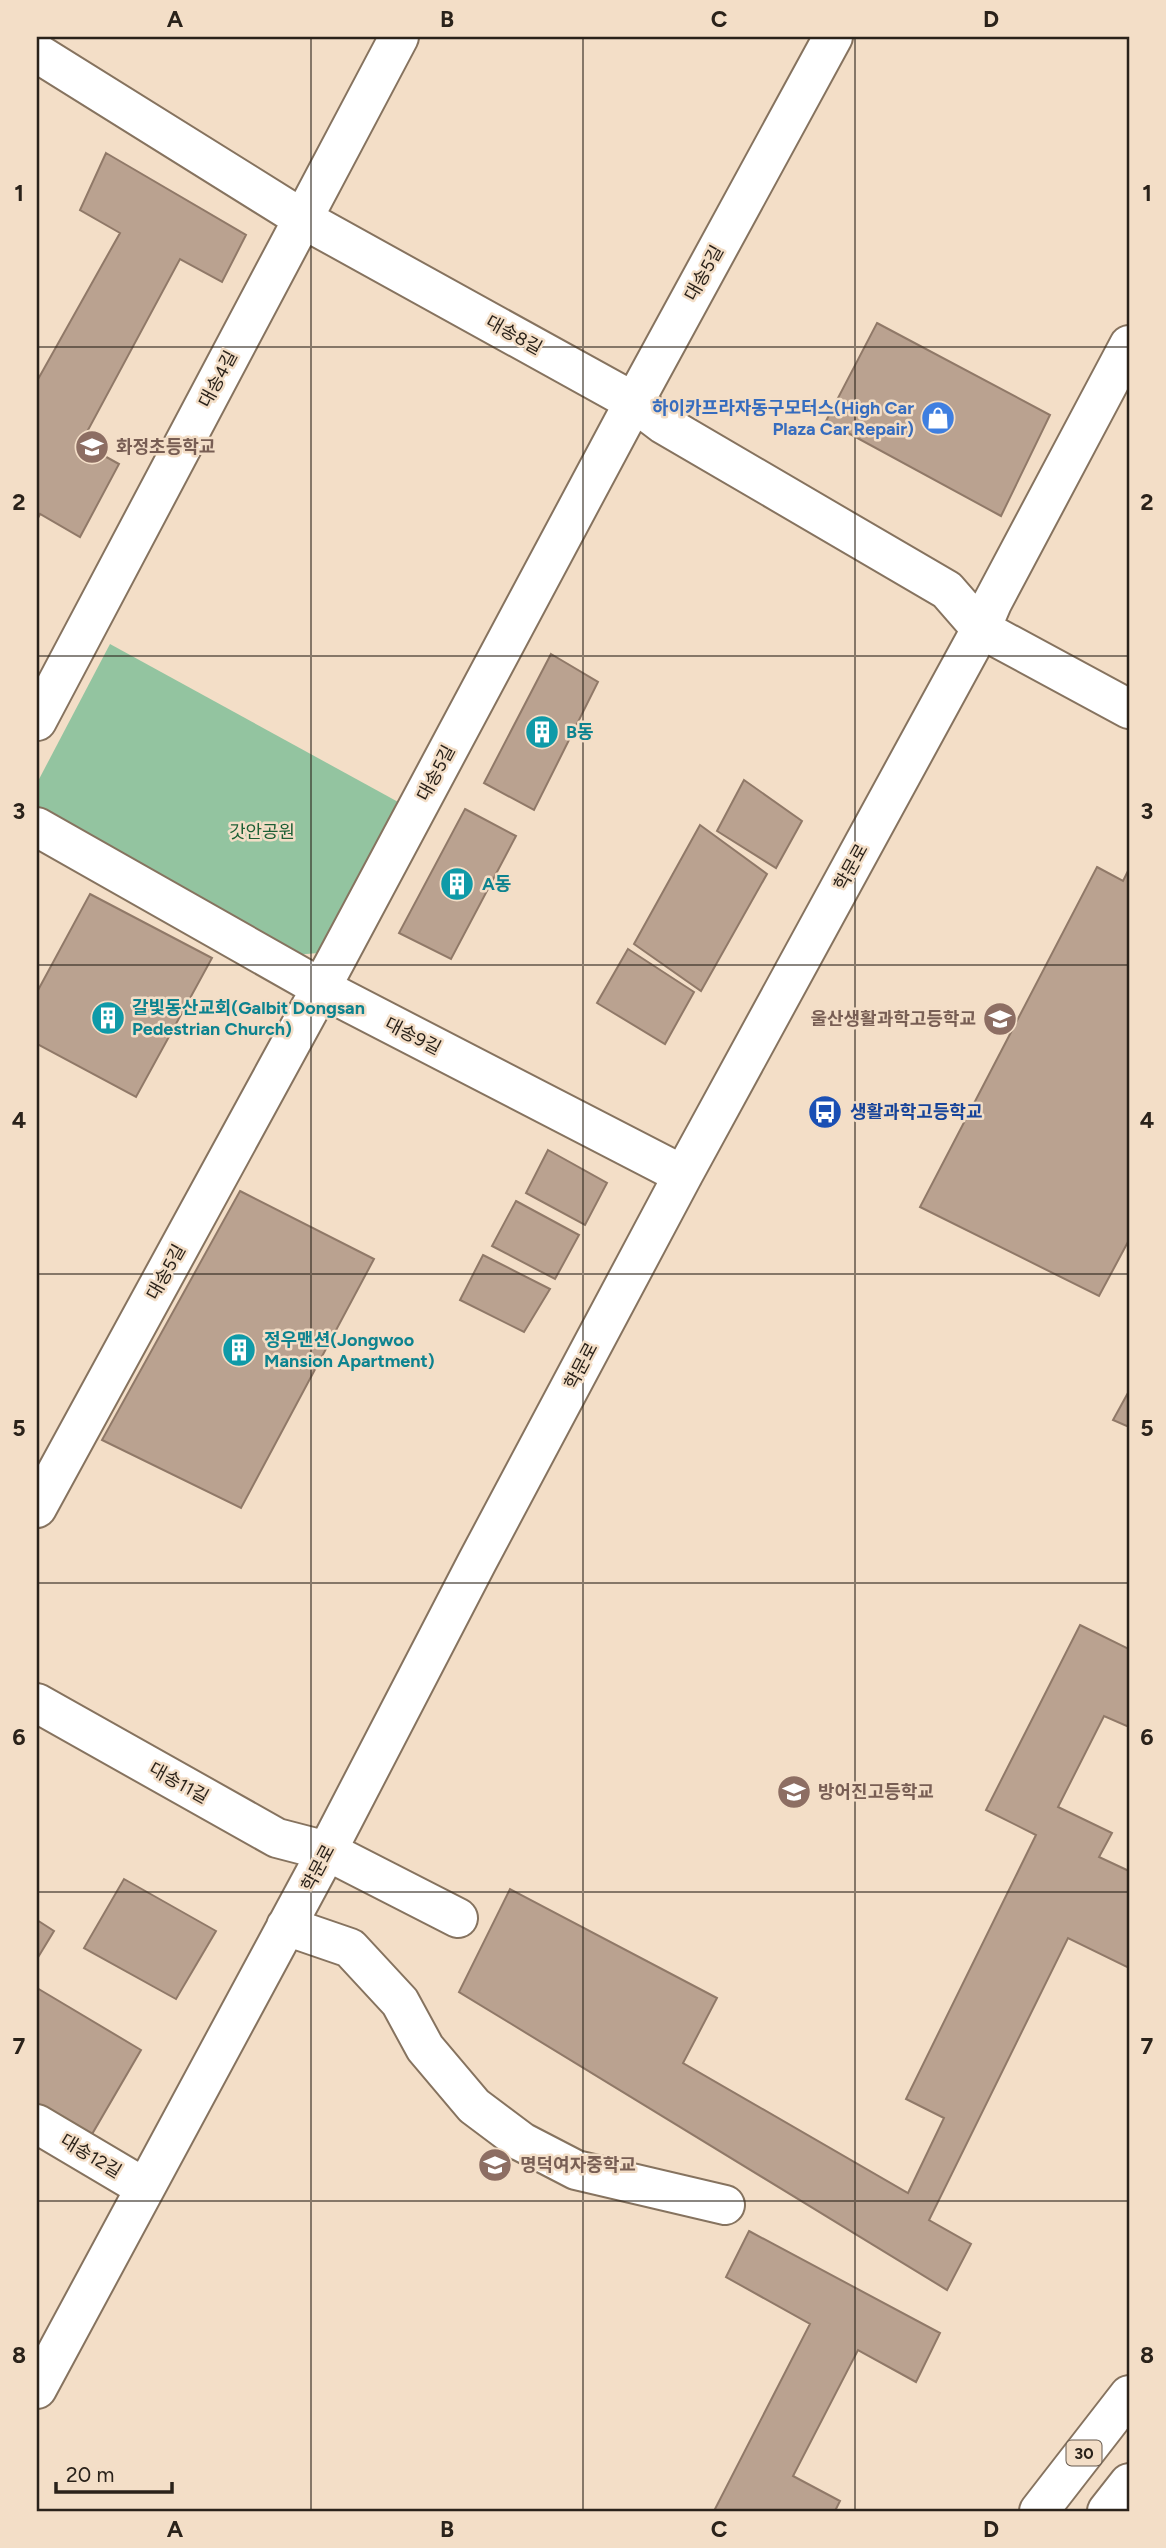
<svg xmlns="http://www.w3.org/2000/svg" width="1166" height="2548" viewBox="0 0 1166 2548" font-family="Figtree,'Noto Sans KR',sans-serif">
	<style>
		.green { fill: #93c4a0 }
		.building { fill: #baa290; stroke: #907968; stroke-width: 2 }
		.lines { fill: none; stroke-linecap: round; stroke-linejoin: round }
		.minor-casing { stroke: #86735f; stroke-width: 42 }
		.highway-casing { stroke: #86735f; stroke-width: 42 }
		.minor { stroke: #fff; stroke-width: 38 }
		.highway { stroke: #fff; stroke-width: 38 }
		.grid { fill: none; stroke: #2a221a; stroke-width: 2; stroke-opacity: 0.55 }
		.labels { text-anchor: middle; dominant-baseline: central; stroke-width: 5; stroke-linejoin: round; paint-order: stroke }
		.shield { fill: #f3dec7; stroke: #665a4e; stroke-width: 2 }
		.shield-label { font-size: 16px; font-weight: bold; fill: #2a221a }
		.street-label { font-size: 18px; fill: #2a221a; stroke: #f3dec7 }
		.shop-label { font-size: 18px; font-weight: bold; fill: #366cbe; stroke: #f3dec7; text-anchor: end }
		.education-label { font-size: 18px; font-weight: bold; fill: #785e54; stroke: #f3dec7; text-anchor: start }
		.culture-label { font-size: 18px; font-weight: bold; fill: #0d838f; stroke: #f3dec7; text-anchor: start }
		.park-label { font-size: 18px; fill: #1d5f35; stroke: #f3dec7 }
		.transit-label { font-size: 18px; font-weight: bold; fill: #164399; stroke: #f3dec7; text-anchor: start }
		.neatline { fill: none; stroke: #2a221a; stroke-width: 2.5 }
		.grid-label { font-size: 23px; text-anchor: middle; font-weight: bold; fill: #2a221a }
	</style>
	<rect width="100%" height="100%" fill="#f3dec7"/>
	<!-- green -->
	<path class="green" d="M110 644 400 803 318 953 295 955 37 808V783Z"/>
	<!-- building -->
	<path class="building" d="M106 153 246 235 222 282 180 259 81 443 119 464 80 537 40 514 37 520V381L120 233 80 210Z
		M877 323 1050 415 1001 516 826 421Z
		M551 654 598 682 534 810 484 783Z
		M744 780 802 821 776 868 717 831Z
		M465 809 516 836 451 959 399 933Z
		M700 825 767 874 701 991 634 944Z
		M1097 867 1123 881 1129 869V1240L1099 1296 920 1207Z
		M90 894 212 958 136 1097 37 1044V992Z
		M628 949 694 992 665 1044 597 1003Z
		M548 1150 607 1183 585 1225 526 1193Z
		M240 1191 374 1259 241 1508 102 1440Z
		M516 1201 579 1235 555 1279 492 1246Z
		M483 1255 550 1289 524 1332 460 1300Z
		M1129 1391V1427L1113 1420Z
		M1080 1625 1129 1649V1727L1104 1716 1058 1807 1112 1833 1099 1857 1129 1871V1968L1068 1938 929 2220 971 2244 947 2290 459 1992 510 1889 717 1998 683 2063 908 2193 944 2118 906 2099 1036 1835 986 1810Z
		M124 1879 216 1931 176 1999 84 1948Z
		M37 1920 54 1931 37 1959Z
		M37 1988 141 2050 88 2141 37 2110Z
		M749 2231 940 2333 916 2382 858 2350 793 2476 840 2501 835 2511H714L810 2324 726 2277Z"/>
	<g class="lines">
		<!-- minor casing -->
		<g class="minor-casing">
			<path id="minor" d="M37 53 303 219 634 402 663 424 947 590 981 629 1129 709
				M37 721 399 37
				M37 827 321 988 683 1175
				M37 1508 321 988 634 402 833 37
				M37 1703 277 1838 327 1851 458 1918
				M286 1926 350 1948 400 2002 425 2048 474 2106 522 2142 576 2170 725 2205
				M37 2124 145 2188
				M37 2389 327 1851 477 1562 683 1175 981 629 992 603 1129 345"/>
		</g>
		<!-- highway casing -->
		<g class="highway-casing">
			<path id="highway" d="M1039 2511 1129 2395
				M1107 2511 1129 2483"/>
		</g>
		<!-- minor -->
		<use href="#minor" class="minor"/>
		<!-- highway -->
		<use href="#highway" class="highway"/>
	</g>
	<!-- grid -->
	<path class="grid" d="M311 37V2511M583 37V2511M855 37V2511M37 347H1129M37 656H1129M37 965H1129M37 1274H1129M37 1583H1129M37 1892H1129M37 2201H1129"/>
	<!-- icons -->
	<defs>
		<g id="shop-disc" transform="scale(1.75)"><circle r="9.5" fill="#3f7fe0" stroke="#f3dec7"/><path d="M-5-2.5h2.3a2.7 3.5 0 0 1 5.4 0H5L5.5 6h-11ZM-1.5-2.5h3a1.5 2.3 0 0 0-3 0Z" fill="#fff"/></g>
		<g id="school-disc" transform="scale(1.75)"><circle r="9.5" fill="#8d6e63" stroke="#f3dec7"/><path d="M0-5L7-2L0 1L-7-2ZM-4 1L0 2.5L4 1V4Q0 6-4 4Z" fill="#fff"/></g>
		<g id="building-disc" transform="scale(1.75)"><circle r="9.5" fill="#0f9aa8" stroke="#f3dec7"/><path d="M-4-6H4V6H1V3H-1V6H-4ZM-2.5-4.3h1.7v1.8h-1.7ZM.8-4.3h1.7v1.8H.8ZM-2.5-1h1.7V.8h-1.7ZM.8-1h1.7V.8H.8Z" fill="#fff"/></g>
		<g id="bus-disc" transform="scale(1.75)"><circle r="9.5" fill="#1a4fb4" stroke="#f3dec7"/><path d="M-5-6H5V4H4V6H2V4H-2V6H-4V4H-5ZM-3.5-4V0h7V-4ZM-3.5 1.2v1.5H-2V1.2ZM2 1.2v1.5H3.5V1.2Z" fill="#fff"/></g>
	</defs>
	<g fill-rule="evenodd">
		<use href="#shop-disc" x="938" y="418"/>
		<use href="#school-disc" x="92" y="447"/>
		<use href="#building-disc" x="542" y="732"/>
		<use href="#building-disc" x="457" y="884"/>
		<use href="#building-disc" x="108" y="1018"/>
		<use href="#school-disc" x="1000" y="1019"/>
		<use href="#bus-disc" x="825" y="1112"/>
		<use href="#building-disc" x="239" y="1350"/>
		<use href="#school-disc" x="794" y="1792"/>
		<use href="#school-disc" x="495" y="2165"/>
	</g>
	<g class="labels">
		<!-- shield labels -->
		<rect class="shield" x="1066.5" y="2440.5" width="35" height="25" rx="5"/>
		<g class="shield-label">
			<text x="1084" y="2453">30</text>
		</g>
		<!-- street labels -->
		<g class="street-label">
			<text transform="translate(704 273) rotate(-61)">대송5길</text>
			<text transform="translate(514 335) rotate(29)">대송8길</text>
			<text transform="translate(218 379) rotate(-62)">대송4길</text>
			<text transform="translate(436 773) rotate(-62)">대송5길</text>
			<text transform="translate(851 867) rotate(-61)">학문로</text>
			<text transform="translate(413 1036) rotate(27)">대송9길</text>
			<text transform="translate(166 1272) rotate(-61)">대송5길</text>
			<text transform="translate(581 1366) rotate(-62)">학문로</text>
			<text transform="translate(179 1783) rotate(29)">대송11길</text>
			<text transform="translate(318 1868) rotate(-62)">학문로</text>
			<text transform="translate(91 2156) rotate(31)">대송12길</text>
		</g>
		<!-- shop labels -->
		<g class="shop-label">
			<text x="914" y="408">하이카프라자동구모터스(High Car<tspan x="914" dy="21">Plaza Car Repair)</tspan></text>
		</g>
		<!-- education labels -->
		<g class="education-label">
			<text x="116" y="447">화정초등학교</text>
			<text x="976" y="1019" text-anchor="end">울산생활과학고등학교</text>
			<text x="818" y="1792">방어진고등학교</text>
			<text x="520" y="2165">명덕여자중학교</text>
		</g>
		<!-- culture labels -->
		<g class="culture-label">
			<text x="566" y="732">B동</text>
			<text x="482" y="884">A동</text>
			<text x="132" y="1008">갈빛동산교회(Galbit Dongsan<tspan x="132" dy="21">Pedestrian Church)</tspan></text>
			<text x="264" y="1340">정우맨션(Jongwoo<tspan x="264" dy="21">Mansion Apartment)</tspan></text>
		</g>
		<!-- park labels -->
		<g class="park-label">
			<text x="262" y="832">갓안공원</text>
		</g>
		<!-- transit labels -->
		<g class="transit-label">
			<text x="850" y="1112">생활과학고등학교</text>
		</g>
	</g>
	<!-- border -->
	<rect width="1166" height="2548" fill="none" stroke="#f3dec7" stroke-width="77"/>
	<!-- scale -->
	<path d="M56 2482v10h116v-10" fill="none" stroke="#2a221a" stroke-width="3.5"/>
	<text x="66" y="2482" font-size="21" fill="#2a221a" stroke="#f3dec7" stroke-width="5" paint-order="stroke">20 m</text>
	<rect x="38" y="38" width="1090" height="2472" class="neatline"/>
	<g class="grid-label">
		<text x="175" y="27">A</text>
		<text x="447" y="27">B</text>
		<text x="719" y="27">C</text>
		<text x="991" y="27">D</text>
		<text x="19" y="201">1</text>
		<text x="1147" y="201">1</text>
		<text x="19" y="510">2</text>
		<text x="1147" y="510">2</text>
		<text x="19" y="819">3</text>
		<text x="1147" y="819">3</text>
		<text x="19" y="1128">4</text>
		<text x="1147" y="1128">4</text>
		<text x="19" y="1436">5</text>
		<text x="1147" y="1436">5</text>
		<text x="19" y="1745">6</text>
		<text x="1147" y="1745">6</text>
		<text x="19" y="2054">7</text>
		<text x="1147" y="2054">7</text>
		<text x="19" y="2363">8</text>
		<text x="1147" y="2363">8</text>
		<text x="175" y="2537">A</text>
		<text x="447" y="2537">B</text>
		<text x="719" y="2537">C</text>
		<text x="991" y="2537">D</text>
	</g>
</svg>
